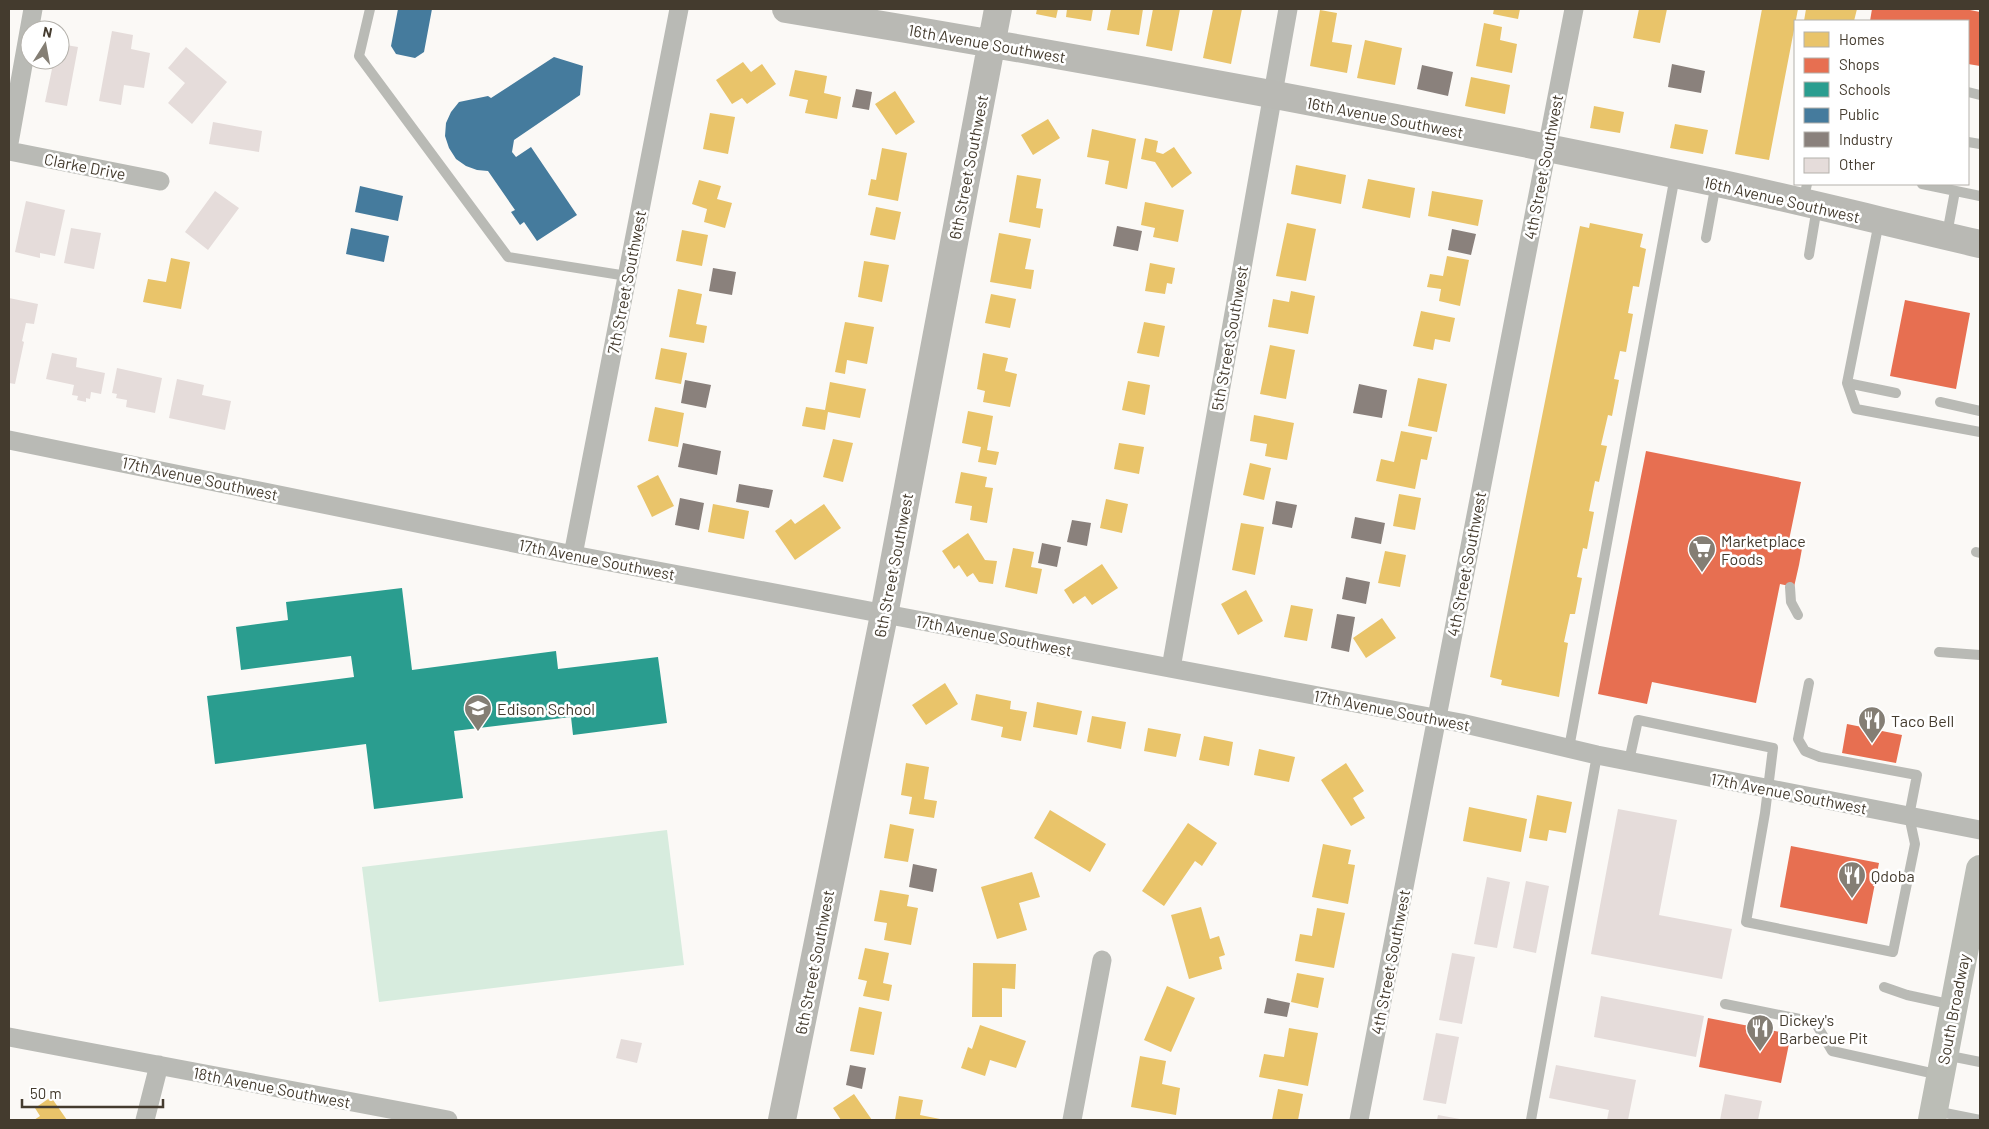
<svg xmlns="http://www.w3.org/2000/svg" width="1989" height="1129" viewBox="0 0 1989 1129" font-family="Barlow,sans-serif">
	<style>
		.green { fill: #d7ecde }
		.homes { fill: #e9c46a }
		.shops { fill: #e76f51 }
		.schools { fill: #2a9d8f }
		.public { fill: #457b9d }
		.industry { fill: #8a817c }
		.building { fill: #e5dcda }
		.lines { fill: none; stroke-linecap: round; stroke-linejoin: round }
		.lane { stroke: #b9bab5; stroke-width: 10 }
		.street { stroke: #b9bab5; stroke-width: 19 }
		.secondary { stroke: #b9b9b4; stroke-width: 28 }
		.primary { stroke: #bbbdb6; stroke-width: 28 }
		.labels { text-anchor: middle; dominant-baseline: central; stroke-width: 5; stroke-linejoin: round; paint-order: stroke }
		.street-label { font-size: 16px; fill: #443b2e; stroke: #fff }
		.poi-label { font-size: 16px; fill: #443b2e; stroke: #fff; text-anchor: start }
	</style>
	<rect width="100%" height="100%" fill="#fbf9f6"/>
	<!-- green -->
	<path class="green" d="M667 830 684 965 379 1002 362 867Z"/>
	<!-- homes -->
	<path class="homes" d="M1037 9H1058L1056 18 1036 14Z
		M1067 9H1093L1091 21 1066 17Z
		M1111 9H1143L1139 35 1107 30Z
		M1153 9H1180L1172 51 1146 46Z
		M1213 9H1242L1231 64 1203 58Z
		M1494 9H1520L1518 19 1493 14Z
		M1639 9H1667L1660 43 1633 38Z
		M1762 9H1798L1769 160 1735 154Z
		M1806 9H1857L1854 21H1804Z
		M1320 10 1337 13 1332 42 1352 45 1347 73 1310 66Z
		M1484 23 1502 27 1500 40 1517 44 1512 73 1476 66Z
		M1365 40 1402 48 1395 85 1357 78Z
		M743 62 751 72 762 64 776 84 747 104 742 98 732 104 716 80Z
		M795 70 827 76 824 93 841 97 837 119 805 113 808 100 789 96Z
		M1471 77 1510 85 1505 114 1465 106Z
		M895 91 915 122 896 135 875 104Z
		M1594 106 1624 112 1620 133 1590 128Z
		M710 113 735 117 728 154 703 149Z
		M1048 119 1060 138 1033 155 1021 135Z
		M1675 124 1708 130 1703 154 1670 148Z
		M1092 129 1136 139 1127 189 1105 184 1109 161 1087 157Z
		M1145 138 1158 141 1156 152 1163 154 1174 147 1192 173 1172 188 1155 162 1141 159Z
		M882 148 907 153 898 201 868 195 871 179 876 180Z
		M1296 165 1346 175 1341 204 1291 194Z
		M1017 175 1041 179 1036 208 1043 209 1040 228 1009 222Z
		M1368 179 1415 188 1410 218 1362 208Z
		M699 180 721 186 717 199 732 203 725 228 704 222 707 209 692 204Z
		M1432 191 1483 200 1478 226 1428 216Z
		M1145 202 1184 210 1178 242 1153 237 1155 228 1141 225Z
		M876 207 901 212 895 240 870 235Z
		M1287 223 1316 229 1306 281 1276 276Z
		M1590 223 1643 234 1640 247 1646 249 1639 287 1633 286 1628 313 1633 314 1626 352 1620 351 1614 379 1619 380 1612 416 1608 415 1601 445 1607 446 1599 482 1595 481 1589 511 1594 512 1587 549 1583 548 1577 577 1582 578 1575 614H1570L1564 642 1568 643 1559 697 1501 685 1502 680 1490 677 1580 226 1589 228Z
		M682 230 708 235 702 266 676 261Z
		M999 233 1031 239 1025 269 1034 270 1031 289 990 282Z
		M1447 256 1469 260 1460 306 1439 301 1441 289 1427 287 1430 274 1443 276Z
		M171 258 190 262 181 309 143 302 148 279 166 282Z
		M864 261 889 265 882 302 858 297Z
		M1150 263 1175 268 1172 284 1167 283 1165 294 1145 291Z
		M678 289 702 294 696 324 707 326 704 343 669 337Z
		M1291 291 1315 296 1308 334 1268 327 1273 299 1289 302Z
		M991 294 1016 299 1010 328 985 323Z
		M1421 311 1455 318 1450 342 1435 339 1433 350 1413 346Z
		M845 322 874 327 867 364 847 360 845 374 835 372Z
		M1144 322 1165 326 1159 357 1137 353Z
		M1270 345 1295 350 1286 399 1260 394Z
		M661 348 687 353 681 384 655 379Z
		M983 353 1008 358 1005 371 1017 374 1010 407 983 402 985 391 977 389Z
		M1418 378 1447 384 1437 432 1408 426Z
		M1128 381 1150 385 1145 415 1122 410Z
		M830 382 866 389 860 418 828 412 825 430 802 426 806 407 825 410Z
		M655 407 684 413 678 447 648 441Z
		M968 411 993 416 987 450 999 452 996 465 978 462 981 447 962 443Z
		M1254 415 1294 423 1287 460 1265 456 1267 444 1250 441Z
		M1401 431 1432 437 1427 460 1421 459 1415 489 1376 481 1381 459 1394 462Z
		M833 439 853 443 843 482 823 477Z
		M1119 443 1144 447 1139 474 1114 469Z
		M1250 463 1271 468 1264 500 1243 495Z
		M961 472 987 477 985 487 993 488 987 523 970 520 972 506 955 503Z
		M658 475 674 506 652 517 637 486Z
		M1399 494 1421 498 1415 530 1393 526Z
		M1106 499 1128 504 1122 533 1100 528Z
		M713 504 749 511 744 539 708 532Z
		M824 504 841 528 795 560 775 531 791 519 795 524Z
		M1241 523 1264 527 1255 575 1232 570Z
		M968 533 985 560 997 561 993 584 979 582 973 573 967 577 959 565 954 569 942 551Z
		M1013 548 1034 552 1031 567 1042 569 1037 594 1005 587Z
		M1385 551 1406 555 1400 587 1378 583Z
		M1102 564 1118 588 1092 605 1085 596 1073 604 1064 590Z
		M1246 590 1263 621 1238 635 1221 604Z
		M1291 605 1313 609 1307 641 1284 637Z
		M1382 618 1396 638 1366 658 1353 638Z
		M945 683 958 704 926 725 912 705Z
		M976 694 1011 701 1010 709 1027 712 1021 741 1001 737 1003 727 971 720Z
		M1037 702 1082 711 1077 735 1033 727Z
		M1092 716 1126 722 1121 749 1087 742Z
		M1148 728 1181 734 1176 757 1144 751Z
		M1204 736 1233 742 1229 766 1199 760Z
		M1259 749 1295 757 1289 782 1254 775Z
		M906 763 929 767 924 799 937 801 934 818 909 814 912 797 901 795Z
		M1346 763 1364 791 1353 798 1365 818 1351 826 1321 780Z
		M1537 795 1572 802 1566 833 1549 830 1547 841 1529 838Z
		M1469 807 1527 819 1521 852 1463 841Z
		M1050 810 1106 844 1090 872 1034 838Z
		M1188 823 1217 843 1202 866 1195 861 1164 906 1142 891Z
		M890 824 914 829 908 862 884 858Z
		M1323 844 1351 850 1348 864 1355 865 1348 904 1312 897Z
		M1032 872 1040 897 1019 903 1027 930 997 939 981 887Z
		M880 890 909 895 907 906 918 908 911 945 884 940 887 923 874 921Z
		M1201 907 1210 939 1219 936 1225 955 1219 957 1222 969 1189 979 1171 915Z
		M1317 908 1345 913 1334 968 1295 961 1300 934 1312 936Z
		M865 948 889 953 883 983 892 985 889 1001 863 996 867 981 858 979Z
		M973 963 1016 964 1015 989 1002 988V1017H972Z
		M1297 973 1324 978 1318 1008 1291 1002Z
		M1167 986 1195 998 1171 1052 1144 1040Z
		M859 1007 882 1012 874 1055 850 1051Z
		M980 1025 1026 1041 1016 1068 990 1060 985 1076 961 1068 968 1047 972 1049Z
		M1289 1028 1318 1033 1308 1086 1259 1077 1264 1054 1284 1057Z
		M1140 1056 1166 1061 1162 1084 1180 1088 1176 1115 1131 1107Z
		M1278 1089 1303 1094 1298 1120H1272Z
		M854 1094 872 1120H841L833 1108Z
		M899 1096 923 1100 920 1115 945 1120H895Z
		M51 1097 67 1120H34L40 1116 35 1108Z"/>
	<!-- shops -->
	<path class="shops" d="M1872 9H1965L1980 12V66L1968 64V21H1870Z
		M1905 300 1970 313 1956 389 1890 376Z
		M1646 451 1801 482 1789 540 1803 543 1799 565 1794 587 1780 584 1756 703 1652 682 1647 704 1598 694Z
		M1847 724 1902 735 1896 763 1842 753Z
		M1791 846 1879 863 1867 924 1780 907Z
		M1708 1018 1791 1034 1781 1083 1699 1067Z"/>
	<!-- schools -->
	<path class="schools" d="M402 588 412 670 556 651 558 669 658 657 667 723 573 735 571 717 454 731 463 798 374 809 366 744 215 764 207 696 354 677 351 656 241 670 236 627 288 620 286 602Z"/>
	<!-- public -->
	<path class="public" d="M398 9H432L424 52 415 58 396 54 391 46Z
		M554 57 583 66 580 95 514 140 512 152 516 157 531 147 577 215 537 241 524 222 520 225 511 212 515 210 488 171 477 170 466 166 456 159 449 148 445 136 446 123 451 112 459 102 488 96 491 98Z
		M360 186 403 196 398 221 355 212Z
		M351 228 389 236 384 262 346 254Z"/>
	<!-- industry -->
	<path class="industry" d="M1672 64 1705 71 1701 93 1668 87Z
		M1422 65 1453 72 1448 96 1417 89Z
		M856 89 872 92 869 110 852 107Z
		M1117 226 1142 231 1138 251 1113 246Z
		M1452 229 1476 234 1471 255 1448 250Z
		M713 268 736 272 732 295 709 291Z
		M685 380 711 385 706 408 681 403Z
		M1359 384 1387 390 1382 418 1353 413Z
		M683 443 721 451 717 475 678 467Z
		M739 484 773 490 769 508 736 502Z
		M680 498 704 503 699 530 675 525Z
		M1276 501 1297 505 1292 528 1272 524Z
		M1355 517 1385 523 1381 544 1351 538Z
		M1072 520 1091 523 1087 546 1067 542Z
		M1042 543 1061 547 1057 567 1038 563Z
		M1346 577 1370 582 1366 604 1342 599Z
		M1337 614 1355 617 1349 652 1331 648Z
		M913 864 937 869 933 892 909 887Z
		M1267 998 1290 1003 1287 1017 1264 1013Z
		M850 1065 866 1068 862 1089 846 1085Z"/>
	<!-- building -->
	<path class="building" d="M112 31 133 35 131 49 150 53 144 88 124 85 121 105 99 101Z
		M60 44 78 47 67 106 45 102 52 69 48 68 49 60H60Z
		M186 47 227 82 192 124 168 103 185 83 168 68Z
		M213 122 262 131 259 152 209 144Z
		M215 191 239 208 208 250 185 232Z
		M26 201 65 210 55 256 40 253V258L15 252Z
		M71 228 101 233 94 269 64 263Z
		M9 298 38 304 34 324 26 323 22 341 24 342 15 384 9 383Z
		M52 353 77 358 76 367 105 373 101 394 91 392 90 399 86 398V402L77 400 78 396 72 395 74 385 46 379Z
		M117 368 162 378 155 413 126 407 127 400 116 398 117 394 112 393Z
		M177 379 204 385 202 395 231 401 225 430 169 418Z
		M1618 809 1677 820 1659 915 1732 929 1722 979 1591 954Z
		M1487 877 1510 882 1497 948 1474 944Z
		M1526 881 1549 886 1536 953 1513 948Z
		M1452 953 1475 957 1462 1024 1439 1020Z
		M1601 996 1704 1016 1696 1057 1594 1037Z
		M1436 1033 1459 1037 1446 1104 1423 1100Z
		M621 1039 642 1043 637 1063 616 1058Z
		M1556 1065 1636 1080 1628 1120H1607L1609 1110 1549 1098Z
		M1725 1094 1762 1101 1758 1120H1720Z
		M1438 1115 1460 1119V1120H1437Z"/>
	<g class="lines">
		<!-- lane -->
		<path class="lane" d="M370 9 359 56 508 257 627 276
			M1968 92 1980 95
			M1968 142 1980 144
			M1922 184 1980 196
			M1803 202 1807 184
			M1879 222 1847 383 1856 409 1980 432
			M1947 234 1955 191
			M1706 238 1716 183
			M1809 255 1817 207
			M1847 383 1896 393
			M1940 402 1980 411
			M1976 552 1980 553
			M1790 587 1791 602 1798 615
			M1939 652 1980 655
			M1569 748 1675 176
			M1629 761 1638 720 1773 748 1765 813 1746 922 1893 952 1915 844 1909 816 1917 775 1820 757 1805 751 1798 739 1809 683
			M1884 987 1907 995 1953 1005
			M1725 1004 1815 1022 1832 1051 1940 1075
			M1945 1055 1980 1062
			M1935 1111 1980 1120
			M1531 1120 1597 755"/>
		<!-- street -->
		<path class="street" d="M9 143 33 9
			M9 151 160 181
			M9 440 573 555 1461 723 1597 755 1980 830
			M573 555 679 9
			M1171 668 1288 9
			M9 1037 448 1120
			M145 1120 159 1065
			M1072 1120 1102 960
			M1359 1120 1574 9"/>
		<!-- secondary -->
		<path class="secondary" d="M786 9C1098 60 1409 118 1718 183 1806 202 1893 224 1980 244
			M782 1120 884 615 998 9"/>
		<!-- primary -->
		<path class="primary" d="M1932 1120 1980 869"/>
	</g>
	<!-- icons -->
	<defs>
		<g id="supermarket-pin" transform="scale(1.4375)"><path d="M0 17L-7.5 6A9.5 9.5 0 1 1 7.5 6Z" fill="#847e74" stroke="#fff"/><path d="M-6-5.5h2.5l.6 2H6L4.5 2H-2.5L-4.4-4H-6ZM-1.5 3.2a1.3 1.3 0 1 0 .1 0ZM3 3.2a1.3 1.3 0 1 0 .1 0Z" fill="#fff"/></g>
		<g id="school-pin" transform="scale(1.4375)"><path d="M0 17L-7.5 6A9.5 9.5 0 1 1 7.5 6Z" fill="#847e74" stroke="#fff"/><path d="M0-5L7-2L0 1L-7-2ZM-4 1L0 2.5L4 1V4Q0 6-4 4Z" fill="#fff"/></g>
		<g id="restaurant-pin" transform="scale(1.4375)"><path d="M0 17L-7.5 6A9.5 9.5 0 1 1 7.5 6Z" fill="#847e74" stroke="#fff"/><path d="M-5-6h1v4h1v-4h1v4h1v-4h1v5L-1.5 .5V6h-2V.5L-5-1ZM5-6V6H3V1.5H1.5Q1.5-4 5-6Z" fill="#fff"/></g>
	</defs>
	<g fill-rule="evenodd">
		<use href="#supermarket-pin" x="1702" y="549"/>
		<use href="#school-pin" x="478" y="708"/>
		<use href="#restaurant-pin" x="1872" y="720"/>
		<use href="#restaurant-pin" x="1852" y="875"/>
		<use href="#restaurant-pin" x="1760" y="1028"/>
	</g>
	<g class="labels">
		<!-- street labels -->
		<g class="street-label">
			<text transform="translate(987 43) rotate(10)">16th Avenue Southwest</text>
			<text transform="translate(1385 117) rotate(11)">16th Avenue Southwest</text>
			<text transform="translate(85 166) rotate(11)">Clarke Drive</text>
			<text transform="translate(968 167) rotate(-79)">6th Street Southwest</text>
			<text transform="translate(1543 167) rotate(-79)">4th Street Southwest</text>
			<text transform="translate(1782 199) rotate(13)">16th Avenue Southwest</text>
			<text transform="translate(626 282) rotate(-79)">7th Street Southwest</text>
			<text transform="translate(1229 338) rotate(-80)">5th Street Southwest</text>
			<text transform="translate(200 478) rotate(12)">17th Avenue Southwest</text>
			<text transform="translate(597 559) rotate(11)">17th Avenue Southwest</text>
			<text transform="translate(1466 564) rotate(-79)">4th Street Southwest</text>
			<text transform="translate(893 565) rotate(-79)">6th Street Southwest</text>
			<text transform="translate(994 635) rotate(11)">17th Avenue Southwest</text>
			<text transform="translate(1392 710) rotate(11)">17th Avenue Southwest</text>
			<text transform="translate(1789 793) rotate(11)">17th Avenue Southwest</text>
			<text transform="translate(814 962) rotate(-79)">6th Street Southwest</text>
			<text transform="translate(1390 962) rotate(-79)">4th Street Southwest</text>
			<text transform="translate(1953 1009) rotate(-79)">South Broadway</text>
			<text transform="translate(272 1087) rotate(11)">18th Avenue Southwest</text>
		</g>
		<!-- poi labels -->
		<g class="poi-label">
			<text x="1721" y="540">Marketplace<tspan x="1721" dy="18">Foods</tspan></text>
			<text x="497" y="708">Edison School</text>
			<text x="1891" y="720">Taco Bell</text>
			<text x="1871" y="875">Qdoba</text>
			<text x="1779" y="1019">Dickey's<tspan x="1779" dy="18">Barbecue Pit</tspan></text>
		</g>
	</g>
	<!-- border -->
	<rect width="1989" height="1129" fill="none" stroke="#443b2e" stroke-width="20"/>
	<!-- legend -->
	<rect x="1794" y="20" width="175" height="165" fill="#ffffff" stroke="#b4b1ab"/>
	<rect x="1804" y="32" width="25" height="15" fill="#e9c46a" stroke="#b4b1ab"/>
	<text x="1839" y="45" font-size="15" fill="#443b2e">Homes</text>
	<rect x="1804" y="58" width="25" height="15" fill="#e76f51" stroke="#b4b1ab"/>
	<text x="1839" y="70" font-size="15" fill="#443b2e">Shops</text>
	<rect x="1804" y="82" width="25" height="15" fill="#2a9d8f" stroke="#b4b1ab"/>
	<text x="1839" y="95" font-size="15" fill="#443b2e">Schools</text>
	<rect x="1804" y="108" width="25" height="15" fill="#457b9d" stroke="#b4b1ab"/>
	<text x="1839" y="120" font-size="15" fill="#443b2e">Public</text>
	<rect x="1804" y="132" width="25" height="15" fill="#8a817c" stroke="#b4b1ab"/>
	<text x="1839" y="145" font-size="15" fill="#443b2e">Industry</text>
	<rect x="1804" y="158" width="25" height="15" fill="#e5dcda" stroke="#b4b1ab"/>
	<text x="1839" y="170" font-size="15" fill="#443b2e">Other</text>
	<!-- north arrow -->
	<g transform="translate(45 45) rotate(11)"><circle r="24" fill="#ffffff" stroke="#b4b1ab"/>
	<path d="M0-4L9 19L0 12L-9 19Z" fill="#847e74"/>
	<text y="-8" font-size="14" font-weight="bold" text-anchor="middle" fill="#443b2e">N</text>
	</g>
	<!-- scale -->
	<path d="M22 1099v8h141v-8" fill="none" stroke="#443b2e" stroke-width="2.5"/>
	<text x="30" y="1099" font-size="15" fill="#443b2e" stroke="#ffffff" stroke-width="4" paint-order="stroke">50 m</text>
</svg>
